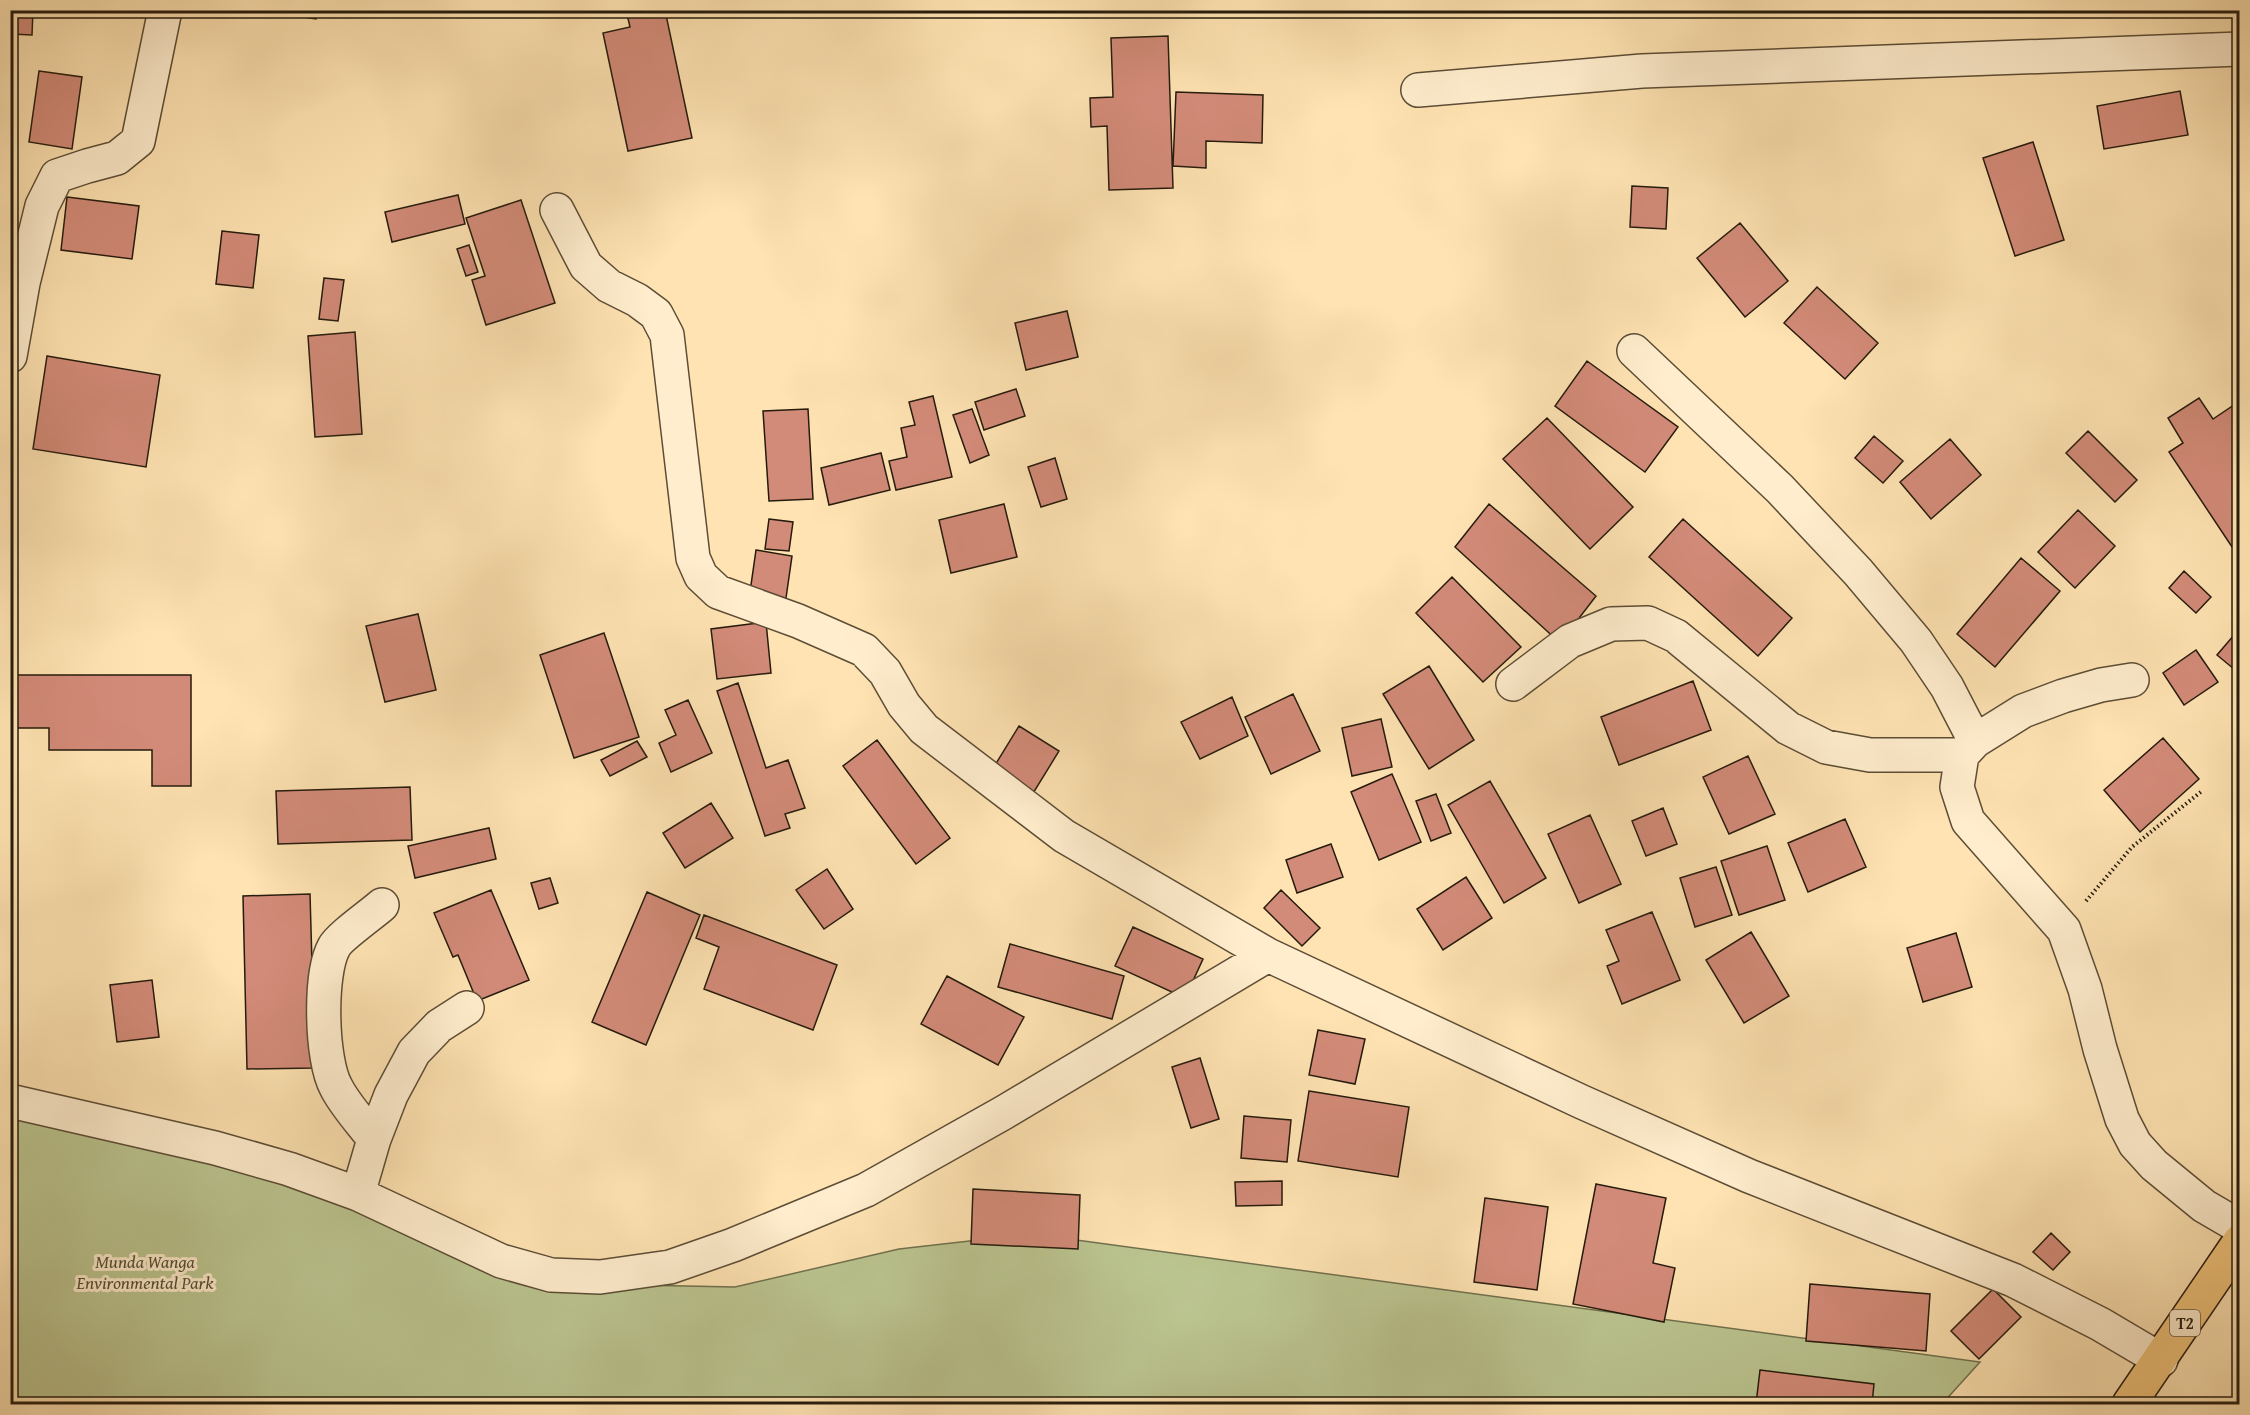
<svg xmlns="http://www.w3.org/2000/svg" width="2250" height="1415" viewBox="0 0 2250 1415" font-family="'Gentium Book Plus',serif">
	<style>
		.green { fill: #bbc590; stroke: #70704e; stroke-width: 1.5 }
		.building { fill: #d38b79; stroke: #251b0d; stroke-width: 1.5 }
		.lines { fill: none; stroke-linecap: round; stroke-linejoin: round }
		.minor-casing { stroke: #5c4d36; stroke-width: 36 }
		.trunk-casing { stroke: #251b0d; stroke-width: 36 }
		.path { stroke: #251b0d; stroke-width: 4; stroke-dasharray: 1.5 3; stroke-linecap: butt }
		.minor { stroke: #ffedcd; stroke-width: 33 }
		.trunk { stroke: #f0c279; stroke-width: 33 }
		.labels { text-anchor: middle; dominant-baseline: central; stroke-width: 6; stroke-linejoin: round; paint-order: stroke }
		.shield { fill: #ffedcd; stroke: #665a47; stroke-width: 1.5 }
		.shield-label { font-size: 16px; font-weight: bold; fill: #251b0d }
		.park-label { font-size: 18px; font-style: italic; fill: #524e34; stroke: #ffedcd }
	</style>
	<rect width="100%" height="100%" fill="#ffe3b2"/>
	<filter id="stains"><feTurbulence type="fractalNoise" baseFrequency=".00333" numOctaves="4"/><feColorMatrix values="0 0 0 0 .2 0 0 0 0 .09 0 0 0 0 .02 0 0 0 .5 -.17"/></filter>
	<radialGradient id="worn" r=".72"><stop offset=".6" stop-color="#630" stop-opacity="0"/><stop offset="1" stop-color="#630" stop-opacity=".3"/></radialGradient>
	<!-- green -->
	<path class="green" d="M10 1099 311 1178 538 1283 735 1287 899 1249 1032 1234 1980 1362 1942 1404H11Z"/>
	<!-- building -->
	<path class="building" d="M10 10H33L32 35 10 34Z
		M255 10H317L316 19Z
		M626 10H665L692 138 628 151 603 33 630 27Z
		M1168 36 1173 188 1109 190 1107 126 1091 127 1090 98 1113 97 1111 38Z
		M39 71 82 77 72 149 29 142Z
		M2180 91 2188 135 2104 149 2097 106Z
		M1176 92 1263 95 1262 143 1206 141V168L1173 166Z
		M2033 142 2064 240 2015 256 1983 158Z
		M1632 186 1668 188 1666 229 1630 227Z
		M458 195 465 224 392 242 385 212Z
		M67 197 139 206 132 259 61 250Z
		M521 200 555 303 486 325 472 280 485 276 466 218Z
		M1740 223 1788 281 1745 317 1697 258Z
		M222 231 259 235 253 288 216 284Z
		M469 245 478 272 466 276 457 249Z
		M324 278 344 280 338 321 319 319Z
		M1817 287 1878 343 1845 379 1784 323Z
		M1067 311 1078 357 1026 370 1015 323Z
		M355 332 362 434 315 437 308 336Z
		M47 356 160 375 146 467 33 449Z
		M1587 361 1678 427 1645 472 1555 406Z
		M1016 389 1025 416 984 430 975 402Z
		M933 396 952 477 896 490 889 461 907 457 901 428 915 425 909 402Z
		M2199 398 2213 419 2240 401V559L2169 452 2183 443 2168 418Z
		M808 409 813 499 769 501 763 411Z
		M972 409 989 455 970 463 953 415Z
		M1547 418 1633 507 1590 549 1503 459Z
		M2088 431 2137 480 2115 502 2066 453Z
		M1874 436 1903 461 1883 483 1855 458Z
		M1950 439 1981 475 1931 519 1900 482Z
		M881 453 890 490 829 505 821 468Z
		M1055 458 1067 499 1041 507 1028 467Z
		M1004 504 1017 557 951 573 939 520Z
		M1489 504 1596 596 1560 643 1455 547Z
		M2078 510 2115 546 2075 588 2038 552Z
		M769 519 793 522 789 551 765 549Z
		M1683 519 1792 618 1758 656 1649 557Z
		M756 550 792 556 786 598 750 592Z
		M2021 558 2060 591 1995 667 1957 634Z
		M2184 571 2211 597 2196 613 2169 588Z
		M1452 577 1521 647 1483 682 1416 613Z
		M418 614 436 690 385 702 366 626Z
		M766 622 771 673 717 679 711 629Z
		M2240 628V674L2217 655Z
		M604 633 639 737 574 758 540 655Z
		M2196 650 2218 682 2184 705 2163 673Z
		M1429 666 1474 740 1429 769 1383 694Z
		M16 675H191V786H152V750H49V728H16Z
		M1693 681 1711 730 1619 765 1601 717Z
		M738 683 766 768 788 760 805 808 785 814 790 828 765 836 717 691Z
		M1293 694 1320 751 1271 774 1245 717Z
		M1232 697 1248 736 1200 759 1181 722Z
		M688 700 712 753 671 772 659 743 676 735 665 710Z
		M1381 719 1392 767 1352 776 1342 728Z
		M1019 726 1059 751 1032 795 992 770Z
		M2235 729 2240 730V762H2234Z
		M2163 738 2199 779 2140 832 2104 790Z
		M877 740 950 838 916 864 843 766Z
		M637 741 647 757 610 776 601 760Z
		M1748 756 1775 814 1729 834 1703 777Z
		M1392 774 1421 842 1379 860 1351 792Z
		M1490 781 1546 878 1504 903 1448 805Z
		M410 787 412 840 278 844 276 791Z
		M1436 794 1451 833 1431 841 1416 801Z
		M711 803 733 838 685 868 663 833Z
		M1663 808 1677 844 1646 856 1632 821Z
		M1590 815 1621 884 1579 903 1548 834Z
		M1845 819 1866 867 1808 892 1788 843Z
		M489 828 496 859 415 878 408 846Z
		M1331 844 1343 877 1297 893 1286 860Z
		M1767 846 1785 900 1739 915 1721 861Z
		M1716 867 1732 915 1695 927 1680 878Z
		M827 869 853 909 824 929 796 890Z
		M1466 877 1492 918 1443 950 1417 909Z
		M550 878 558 903 539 909 531 883Z
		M491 890 529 980 477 1001 458 955 453 957 434 913Z
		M1281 890 1320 928 1302 946 1264 908Z
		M647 892 700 915 646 1045 592 1022Z
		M310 894 315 1068 247 1069 243 896Z
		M1652 912 1680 980 1622 1004 1607 966 1619 961 1606 930Z
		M704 915 837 965 813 1030 704 989 719 947 696 938Z
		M1133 927 1203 959 1185 998 1115 966Z
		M1751 932 1789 996 1744 1023 1706 960Z
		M1956 933 1972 987 1923 1002 1907 948Z
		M1010 944 1124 976 1112 1019 998 987Z
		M947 976 1024 1017 998 1065 921 1024Z
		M152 980 159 1037 117 1042 110 985Z
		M1318 1030 1365 1039 1355 1084 1309 1075Z
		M1200 1058 1219 1119 1191 1128 1172 1067Z
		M1309 1091 1409 1107 1398 1177 1298 1161Z
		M1244 1116 1291 1120 1287 1162 1241 1158Z
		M1282 1181V1205L1236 1206 1235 1182Z
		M1596 1184 1666 1198 1653 1263 1675 1268 1664 1322 1573 1304Z
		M973 1189 1080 1195 1078 1249 971 1244Z
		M1485 1198 1548 1207 1537 1290 1474 1282Z
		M2051 1233 2070 1252 2053 1270 2033 1252Z
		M1810 1284 1930 1294 1926 1351 1806 1341Z
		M1993 1289 2021 1317 1979 1359 1951 1331Z
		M1760 1370 1874 1384 1872 1404H1756Z"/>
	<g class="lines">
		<!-- minor casing -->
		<g class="minor-casing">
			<path id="minor" d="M1418 90 1642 71 2240 49
				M557 210 586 266 609 286 637 300 656 314 667 335 693 558 701 576 718 592 798 621 864 650 885 672 904 705 924 729 1064 836 1268 955
				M1634 351 1780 489 1858 572 1916 641 1947 687 1975 741
				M10 356 23 283 42 206 57 176 87 166 117 158 138 141 165 10
				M2132 680 2101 685 2063 696 2023 711 1975 741 1962 755 1957 787 1968 821 2064 930 2085 989 2100 1049 2122 1119 2135 1144 2154 1165 2204 1206 2240 1227
				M1513 684 1570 641 1611 624 1648 623 1676 636 1788 728 1826 747 1870 755H1962
				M10 1101 215 1148 289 1169 358 1194 501 1261 551 1275 600 1277 670 1267 733 1245 866 1190 1003 1113 1268 955 1582 1102 1749 1176 2013 1280 2100 1324 2161 1360
				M374 1139C361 1122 345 1105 336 1087 321 1060 319 974 334 947 339 937 372 914 382 905
				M358 1194 374 1139 391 1095 414 1052 439 1026 467 1008"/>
		</g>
		<!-- trunk casing -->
		<g class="trunk-casing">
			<path id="trunk" d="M2129 1404 2240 1241"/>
		</g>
		<!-- path -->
		<path class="path" d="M2086 901 2132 847 2202 791"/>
		<!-- minor -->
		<use href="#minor" class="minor"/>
		<!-- trunk -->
		<use href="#trunk" class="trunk"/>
	</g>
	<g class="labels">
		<!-- shield labels -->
		<rect class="shield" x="2170" y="1310" width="30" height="26" rx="4.5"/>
		<g class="shield-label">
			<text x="2185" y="1323">T2</text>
		</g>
		<!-- park labels -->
		<g class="park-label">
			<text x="145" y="1261">Munda Wanga<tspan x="145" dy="21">Environmental Park</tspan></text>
		</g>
	</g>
	<!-- margin -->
	<rect width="2250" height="1415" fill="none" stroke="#ffe3b2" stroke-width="36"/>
	<rect x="12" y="12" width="2226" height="1391" fill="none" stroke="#251b0d" stroke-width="3"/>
	<rect x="18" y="18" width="2214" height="1379" fill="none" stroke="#251b0d" stroke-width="1.5"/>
	<rect width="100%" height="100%" filter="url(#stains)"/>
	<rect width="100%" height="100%" fill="url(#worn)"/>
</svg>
